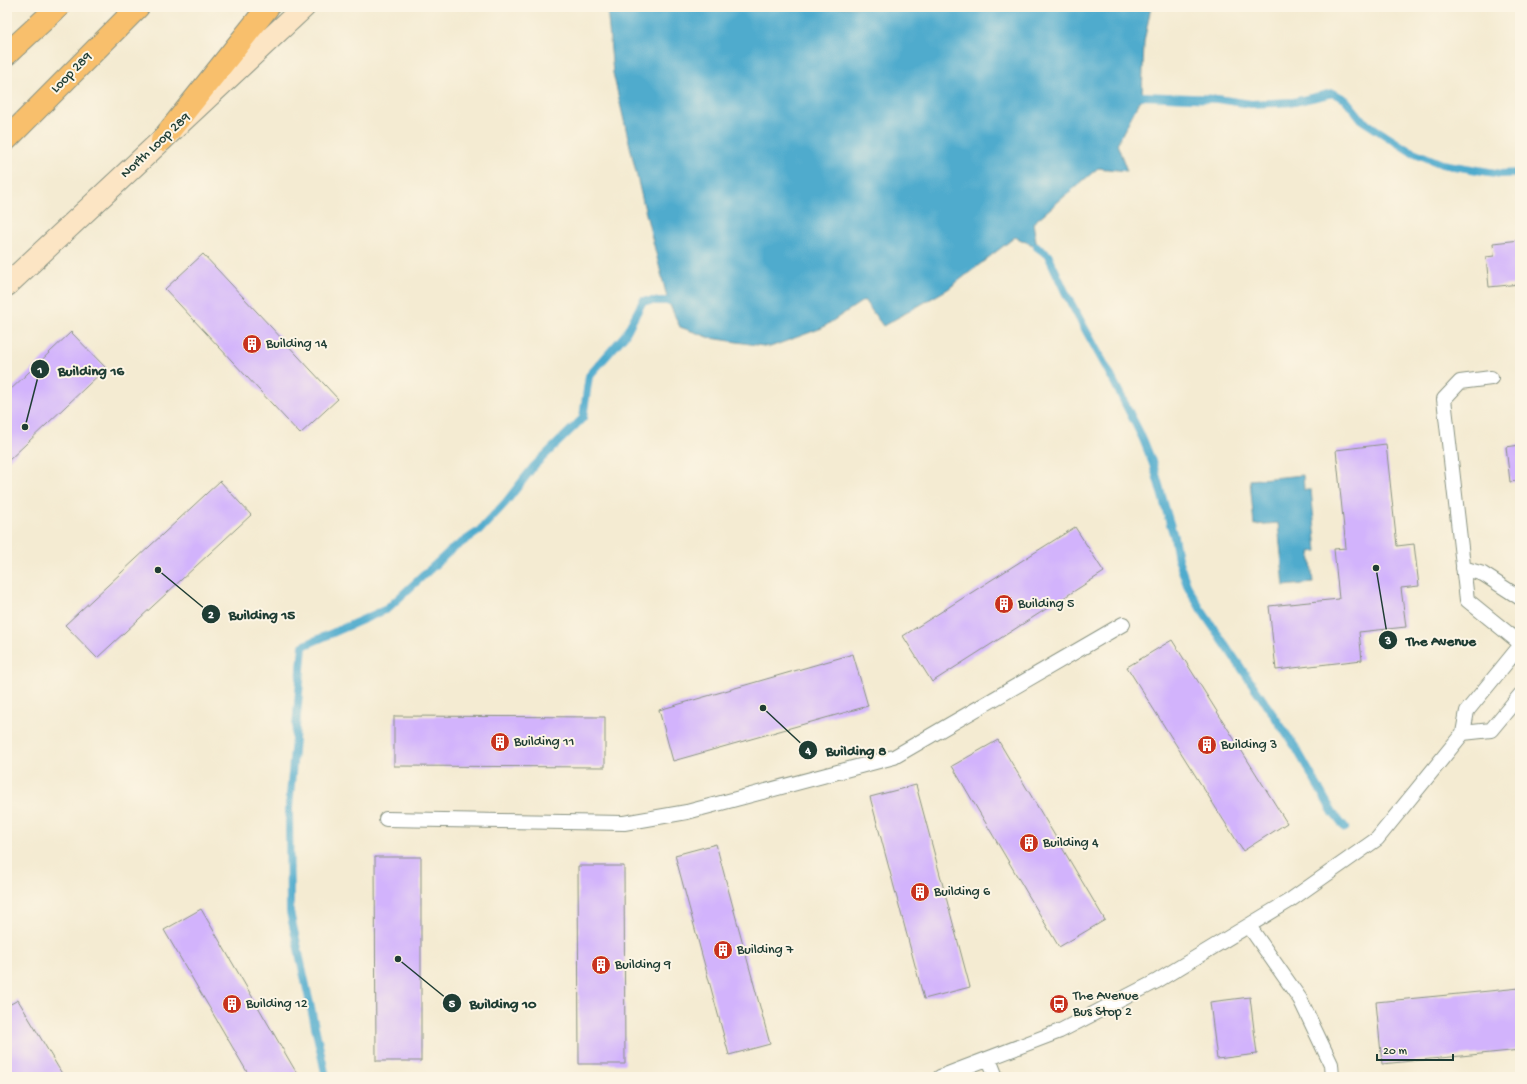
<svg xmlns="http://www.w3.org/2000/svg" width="1527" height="1084" viewBox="0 0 1527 1084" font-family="'Gochi Hand',sans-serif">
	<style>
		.water { fill: #4fabcd; stroke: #377480 }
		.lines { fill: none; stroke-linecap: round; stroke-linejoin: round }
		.stream { stroke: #4fabcd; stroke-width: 8 }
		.building { fill: #d2b3fc }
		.lane-casing { stroke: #8a9483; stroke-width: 16 }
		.secondary-casing { stroke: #8a9483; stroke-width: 24 }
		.highway-casing { stroke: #8a9483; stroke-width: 24 }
		.lane { stroke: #fff; stroke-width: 14 }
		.secondary { stroke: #fce5c4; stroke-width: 22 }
		.highway { stroke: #f8bf6c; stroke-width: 22 }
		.labels { text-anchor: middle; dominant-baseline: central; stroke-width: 4; stroke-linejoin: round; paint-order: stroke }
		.street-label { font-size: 14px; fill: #1f3d34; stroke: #fcf5e5 }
		.poi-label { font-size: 14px; fill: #1f3d34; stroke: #fcf5e5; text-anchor: start }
		.leader { fill: none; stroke: #1f3d34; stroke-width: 1.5 }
		.callout-dot { fill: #1f3d34; stroke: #fcf5e5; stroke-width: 1.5 }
		.mark-label { font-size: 12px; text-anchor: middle; font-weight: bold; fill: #fff }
		.callout-label { font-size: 15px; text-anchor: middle; font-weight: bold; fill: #1f3d34; stroke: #fcf5e5; stroke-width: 4; stroke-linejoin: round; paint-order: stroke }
	</style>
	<rect width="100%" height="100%" fill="#fcf5e5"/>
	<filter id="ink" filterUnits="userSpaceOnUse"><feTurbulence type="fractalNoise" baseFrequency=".025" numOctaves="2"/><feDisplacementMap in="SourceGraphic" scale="8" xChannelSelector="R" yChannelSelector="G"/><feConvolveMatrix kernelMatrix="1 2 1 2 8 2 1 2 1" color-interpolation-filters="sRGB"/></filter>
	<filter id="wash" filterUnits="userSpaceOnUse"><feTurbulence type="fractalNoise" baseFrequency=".012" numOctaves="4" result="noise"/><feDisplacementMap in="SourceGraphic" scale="16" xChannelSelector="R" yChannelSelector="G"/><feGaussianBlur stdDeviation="0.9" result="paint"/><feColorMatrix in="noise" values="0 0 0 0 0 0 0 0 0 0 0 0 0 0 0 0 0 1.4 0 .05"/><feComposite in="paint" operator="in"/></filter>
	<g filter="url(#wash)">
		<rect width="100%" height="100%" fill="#f4ebd2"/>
		<!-- water -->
		<path class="water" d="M607 7H1151L1144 42 1142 96 1117 144 1127 171 1098 168 1033 223 1037 247 1015 237 948 289 883 326 864 300 822 328 770 347 711 338 680 327 668 301 642 198 613 73Z
			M1303 475 1304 490H1311L1317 551 1310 552 1313 583 1284 586 1278 523 1254 525 1250 480Z"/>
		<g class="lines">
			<!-- stream -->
			<path class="stream" d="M1142 96 1217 99 1251 104 1294 102 1333 93 1346 100 1363 121 1408 150 1442 164 1501 174 1520 173
				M1037 247 1048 255 1067 296 1112 378 1143 439 1153 464 1166 510 1174 537 1178 559 1187 585 1200 608 1296 748 1333 813 1345 828
				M326 1077 290 912 289 808 303 646 387 609 451 550 479 531 506 502 534 466 583 418 589 376 625 335 643 301H668"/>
		</g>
		<g id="blocks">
			<!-- building -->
			<path class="building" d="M1520 240V284L1489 287 1486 257 1494 256 1493 243Z
				M203 254 338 399 300 434 165 289Z
				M71 332 106 368 7 462V393Z
				M1386 444 1397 546 1414 544 1419 586 1401 588 1406 627 1359 632 1362 660 1276 670 1269 606 1339 599 1334 549 1346 548 1336 450Z
				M1520 445V490L1518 491 1517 481 1510 482 1506 447Z
				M220 481 251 515 97 658 65 625Z
				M1075 527 1104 572 932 682 903 636Z
				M1172 640 1287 823 1243 851 1127 667Z
				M853 654 868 706 673 761 659 710Z
				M394 716 605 717V767L394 766Z
				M998 740 1105 920 1059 947 952 766Z
				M916 785 970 987 924 999 870 797Z
				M716 844 770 1044 729 1055 675 855Z
				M375 857H421V1061H376Z
				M578 866H624L625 1064H579Z
				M201 909 299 1077H250L164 930Z
				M1520 988V1050L1382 1064 1376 1002Z
				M1250 997 1257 1054 1217 1059 1210 1002Z
				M18 1000 64 1077H11L7 1070V1006Z"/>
		</g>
	</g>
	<g filter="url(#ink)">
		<use href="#blocks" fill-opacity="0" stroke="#8a9483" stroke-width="1"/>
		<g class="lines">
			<!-- lane casing -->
			<g class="lane-casing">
				<path id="lane" d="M1491 378 1460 382 1444 399 1467 600 1520 643
					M1463 568 1483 574 1520 598
					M1463 733 1491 730 1520 695
					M386 819 624 823 687 812 894 757 1123 624
					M1249 926 1300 999 1331 1064 1332 1077
					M989 1059 996 1077
					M940 1077 1060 1031 1157 981 1289 901 1377 839 1463 733 1467 711 1520 646"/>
			</g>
			<!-- secondary casing -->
			<g class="secondary-casing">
				<path id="secondary" d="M7 285 304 7"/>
			</g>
			<!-- highway casing -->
			<g class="highway-casing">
				<path id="highway" d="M7 54 58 7
					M7 139 138 7
					M162 140 268 7"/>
			</g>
			<!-- lane -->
			<use href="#lane" class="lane"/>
			<!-- secondary -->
			<use href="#secondary" class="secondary"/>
			<!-- highway -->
			<use href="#highway" class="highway"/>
		</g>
	</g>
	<!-- icons -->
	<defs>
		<g id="building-disc" transform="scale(1)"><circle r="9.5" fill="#c8321e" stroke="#fcf5e5"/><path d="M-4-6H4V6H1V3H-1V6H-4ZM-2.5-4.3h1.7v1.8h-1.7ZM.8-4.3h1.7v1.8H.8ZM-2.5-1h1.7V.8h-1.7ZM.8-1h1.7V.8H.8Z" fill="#fff"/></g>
		<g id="bus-disc" transform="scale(1)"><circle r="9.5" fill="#c8321e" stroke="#fcf5e5"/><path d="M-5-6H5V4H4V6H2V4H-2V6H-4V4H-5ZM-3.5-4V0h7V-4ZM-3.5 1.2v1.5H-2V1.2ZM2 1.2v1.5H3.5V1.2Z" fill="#fff"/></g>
	</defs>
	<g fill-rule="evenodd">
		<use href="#building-disc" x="252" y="344"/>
		<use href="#building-disc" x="1004" y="604"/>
		<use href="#building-disc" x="500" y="742"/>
		<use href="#building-disc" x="1207" y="745"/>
		<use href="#building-disc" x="1029" y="843"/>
		<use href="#building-disc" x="920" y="892"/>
		<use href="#building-disc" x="723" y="950"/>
		<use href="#building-disc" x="601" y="965"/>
		<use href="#building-disc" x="232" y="1004"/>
		<use href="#bus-disc" x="1059" y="1004"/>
	</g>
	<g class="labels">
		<!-- street labels -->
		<g class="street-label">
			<text transform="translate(72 73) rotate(-45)">Loop 289</text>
			<text transform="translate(156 146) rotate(-43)">North Loop 289</text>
		</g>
		<!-- poi labels -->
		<g class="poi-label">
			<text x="266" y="344">Building 14</text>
			<text x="1018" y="604">Building 5</text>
			<text x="514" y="742">Building 11</text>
			<text x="1221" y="745">Building 3</text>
			<text x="1043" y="843">Building 4</text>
			<text x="934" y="892">Building 6</text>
			<text x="737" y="950">Building 7</text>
			<text x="615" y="965">Building 9</text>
			<text x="1073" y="996">The Avenue<tspan x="1073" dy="16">Bus Stop 2</tspan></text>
			<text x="246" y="1004">Building 12</text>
		</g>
	</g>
	<!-- callouts -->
	<path class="leader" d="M25 427L40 369M158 570L211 614M1376 568L1388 640M763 708L808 750M398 959L452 1003"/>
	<g class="callout-dot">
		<circle cx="25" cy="427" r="4"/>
		<circle cx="158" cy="570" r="4"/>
		<circle cx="1376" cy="568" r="4"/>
		<circle cx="763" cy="708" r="4"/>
		<circle cx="398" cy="959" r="4"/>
		<circle cx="40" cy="369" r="10"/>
		<circle cx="211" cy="614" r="10"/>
		<circle cx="1388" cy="640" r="10"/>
		<circle cx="808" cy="750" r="10"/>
		<circle cx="452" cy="1003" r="10"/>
	</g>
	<g class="mark-label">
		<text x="40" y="373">1</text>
		<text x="211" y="618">2</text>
		<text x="1388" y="644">3</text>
		<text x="808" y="754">4</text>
		<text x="452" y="1007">5</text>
	</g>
	<g class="callout-label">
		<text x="91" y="375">Building 16</text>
		<text x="262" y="619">Building 15</text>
		<text x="1441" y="645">The Avenue</text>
		<text x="856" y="755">Building 8</text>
		<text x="503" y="1008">Building 10</text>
	</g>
	<!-- margin -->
	<rect width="1527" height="1084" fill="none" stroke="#fcf5e5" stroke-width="24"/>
	<!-- scale -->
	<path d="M1377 1054v6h76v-6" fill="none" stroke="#1f3d34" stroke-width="2"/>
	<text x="1383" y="1054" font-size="12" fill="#1f3d34" stroke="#fcf5e5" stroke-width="3" paint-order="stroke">20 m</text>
</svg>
